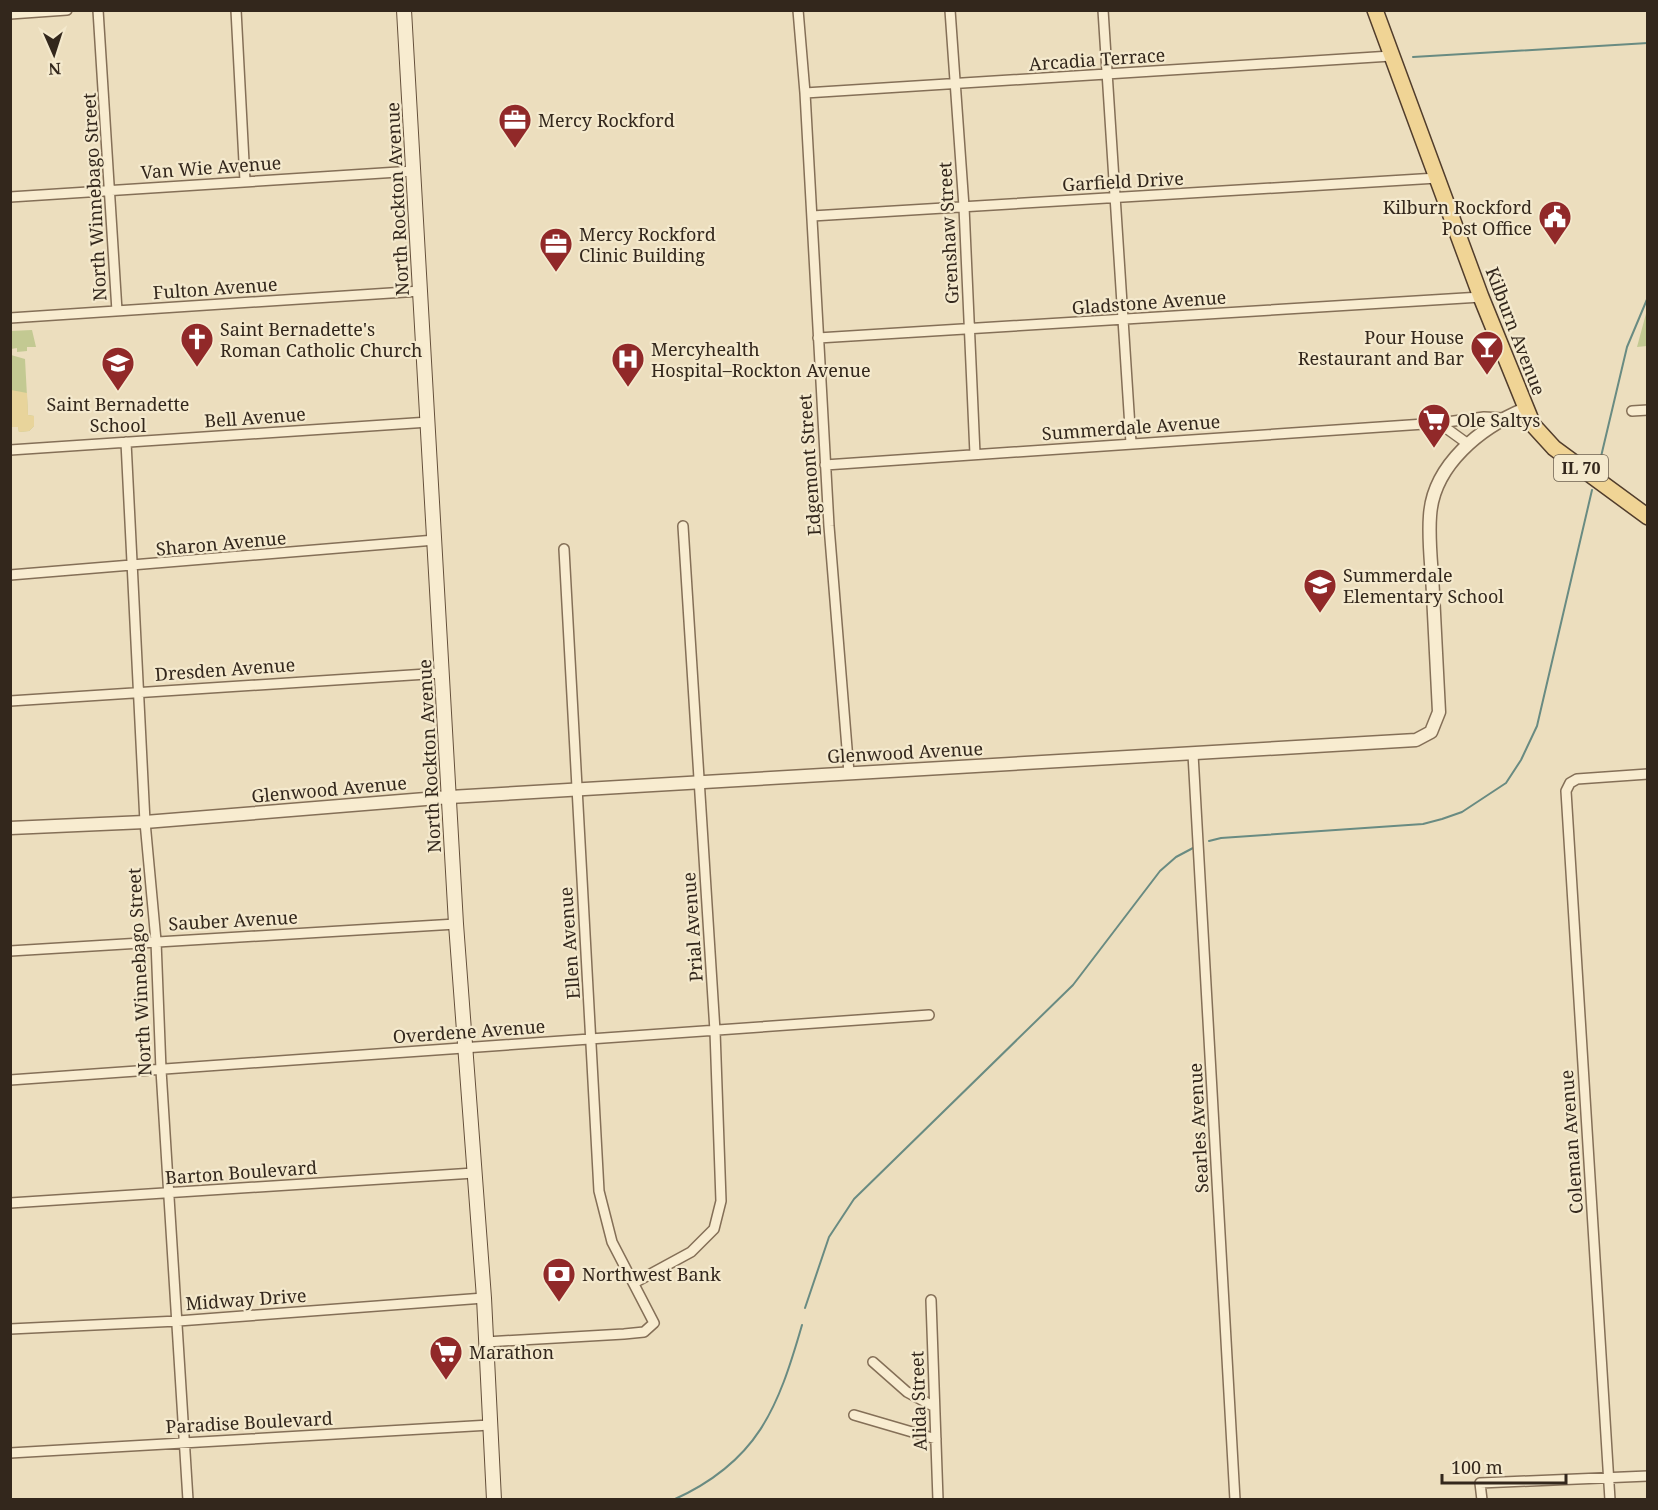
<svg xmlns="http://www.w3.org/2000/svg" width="1658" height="1510" viewBox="0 0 1658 1510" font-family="'Noto Serif',serif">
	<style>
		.green { fill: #c3c992 }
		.sand { fill: #e8d49b }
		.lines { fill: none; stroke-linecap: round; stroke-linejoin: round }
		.stream { stroke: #698b82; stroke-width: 2 }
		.minor-casing { stroke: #846f57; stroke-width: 12 }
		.tertiary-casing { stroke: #846f57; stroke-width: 15 }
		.secondary-casing { stroke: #65503b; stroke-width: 16 }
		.primary-casing { stroke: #513d2c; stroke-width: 18 }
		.minor { stroke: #f8ecd0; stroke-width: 9 }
		.tertiary { stroke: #f8ecd0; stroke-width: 12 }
		.secondary { stroke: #f8ecd0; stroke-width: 14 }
		.primary { stroke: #f0d495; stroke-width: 15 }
		.labels { text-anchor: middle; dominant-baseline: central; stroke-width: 4.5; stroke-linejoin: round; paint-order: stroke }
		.shield { fill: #f4e9cd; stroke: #6d6151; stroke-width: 1.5 }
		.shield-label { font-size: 16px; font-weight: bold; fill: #33271c }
		.street-label { font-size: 18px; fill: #33271c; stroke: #f4e9cd }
		.poi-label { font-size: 18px; fill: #33271c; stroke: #f4e9cd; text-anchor: start }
	</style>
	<rect width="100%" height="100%" fill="#ecdebe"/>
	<!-- green -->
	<path class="green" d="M1647 310V346L1637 347Z
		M32 330 36 347H27V351L17 352V348L11 349V331Z
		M11 355 25 359 28 415 34 416V426L29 431 19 432 18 427H11Z"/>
	<!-- sand -->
	<path class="sand" d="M11 390 27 393 28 415 34 416V426L29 431 19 432 18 427H11Z"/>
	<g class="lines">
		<!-- stream -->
		<path class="stream" d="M1413 57 1648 43
			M1599 465 1627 347 1648 297
			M1209 841 1221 838 1423 824 1442 819 1462 812 1506 783 1521 760 1537 726 1592 490
			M805 1308 829 1237 854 1199 1073 985 1160 871 1176 857 1193 848
			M673 1500C758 1462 778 1408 802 1325"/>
		<!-- minor casing -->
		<g class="minor-casing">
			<path id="minor" d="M98 10 117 311
				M236 10 245 181
				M798 10 805 93 829 526 849 773
				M950 10 964 207 975 454
				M1103 10 1131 443
				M10 14 67 10
				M805 93 1391 56
				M10 197 414 171
				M812 216 1437 178
				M10 318 421 291
				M818 338 1481 297
				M1632 411 1648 410
				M1439 423 1468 444
				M126 442 145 822 156 941 161 1070 188 1500
				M10 450 429 422
				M825 465 1439 423 1484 417 1504 418
				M10 575 435 540
				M10 701 442 673
				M1193 754 1235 1500
				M10 951 456 924
				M10 1080 929 1015
				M10 1203 474 1173
				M634 1283 691 1252 714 1229 721 1201 715 1031 683 526
				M931 1300 938 1500
				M10 1329 178 1321 484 1298
				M486 1342 624 1334 644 1332 654 1323 612 1242 599 1191 564 549
				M873 1362 907 1392 933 1406
				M854 1415 936 1439
				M10 1453 490 1425
				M1482 1500 1480 1483 1648 1476
				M1610 1500 1566 791 1570 783 1577 779 1648 774"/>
		</g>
		<!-- tertiary casing -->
		<g class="tertiary-casing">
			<path id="tertiary" d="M10 828 145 822 450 797 1416 740 1431 732 1439 712C1437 673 1435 633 1433 594 1432 568 1428 542 1430 516 1433 465 1481 427 1525 409"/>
		</g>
		<!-- secondary casing -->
		<g class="secondary-casing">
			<path id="secondary" d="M404 10 456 924 484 1298 494 1500"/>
		</g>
		<!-- primary casing -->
		<g class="primary-casing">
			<path id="primary" d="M1375 10 1481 297 1533 425 1554 448 1648 517"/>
		</g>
		<!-- minor -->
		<use href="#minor" class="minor"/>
		<!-- tertiary -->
		<use href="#tertiary" class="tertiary"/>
		<!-- secondary -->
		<use href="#secondary" class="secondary"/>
		<!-- primary -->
		<use href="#primary" class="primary"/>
	</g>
	<!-- icons -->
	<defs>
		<g id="office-pin" transform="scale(1.725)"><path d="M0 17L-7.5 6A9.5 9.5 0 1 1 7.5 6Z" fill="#912929" stroke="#f4e9cd"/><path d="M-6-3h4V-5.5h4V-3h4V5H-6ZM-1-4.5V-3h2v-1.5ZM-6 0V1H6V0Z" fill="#fff"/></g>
		<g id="civic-pin" transform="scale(1.725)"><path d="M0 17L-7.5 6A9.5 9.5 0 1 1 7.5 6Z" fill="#912929" stroke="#f4e9cd"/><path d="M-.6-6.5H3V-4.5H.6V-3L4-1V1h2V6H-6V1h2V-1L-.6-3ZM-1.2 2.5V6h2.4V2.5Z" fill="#fff"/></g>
		<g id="church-pin" transform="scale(1.725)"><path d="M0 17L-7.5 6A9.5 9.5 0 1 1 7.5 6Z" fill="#912929" stroke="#f4e9cd"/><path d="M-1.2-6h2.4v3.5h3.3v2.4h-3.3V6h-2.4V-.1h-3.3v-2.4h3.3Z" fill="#fff"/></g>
		<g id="bar-pin" transform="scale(1.725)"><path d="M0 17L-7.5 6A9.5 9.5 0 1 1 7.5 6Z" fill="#912929" stroke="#f4e9cd"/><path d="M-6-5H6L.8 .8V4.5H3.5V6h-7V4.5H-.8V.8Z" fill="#fff"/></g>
		<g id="hospital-pin" transform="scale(1.725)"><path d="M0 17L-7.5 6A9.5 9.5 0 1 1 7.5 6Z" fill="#912929" stroke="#f4e9cd"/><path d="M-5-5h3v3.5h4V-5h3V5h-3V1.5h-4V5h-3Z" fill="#fff"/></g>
		<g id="school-pin" transform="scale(1.725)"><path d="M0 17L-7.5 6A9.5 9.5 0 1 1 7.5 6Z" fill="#912929" stroke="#f4e9cd"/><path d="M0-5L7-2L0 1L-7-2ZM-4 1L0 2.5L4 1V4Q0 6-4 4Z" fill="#fff"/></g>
		<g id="supermarket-pin" transform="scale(1.725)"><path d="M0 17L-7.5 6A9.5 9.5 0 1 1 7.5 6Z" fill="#912929" stroke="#f4e9cd"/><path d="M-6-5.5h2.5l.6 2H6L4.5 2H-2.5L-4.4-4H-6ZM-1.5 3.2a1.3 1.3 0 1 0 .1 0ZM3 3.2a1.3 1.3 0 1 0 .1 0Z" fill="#fff"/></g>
		<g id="bank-pin" transform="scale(1.725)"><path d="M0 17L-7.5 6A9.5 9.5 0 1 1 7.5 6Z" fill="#912929" stroke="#f4e9cd"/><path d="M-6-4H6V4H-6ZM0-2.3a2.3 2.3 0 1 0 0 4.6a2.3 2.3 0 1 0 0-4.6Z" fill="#fff"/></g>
	</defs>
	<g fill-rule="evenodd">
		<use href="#office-pin" x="515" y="120"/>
		<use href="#civic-pin" x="1555" y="217"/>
		<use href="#office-pin" x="556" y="244"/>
		<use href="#church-pin" x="197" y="339"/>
		<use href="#bar-pin" x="1487" y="347"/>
		<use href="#hospital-pin" x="628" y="359"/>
		<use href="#school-pin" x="118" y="363"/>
		<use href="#supermarket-pin" x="1434" y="420"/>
		<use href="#school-pin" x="1320" y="585"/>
		<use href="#bank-pin" x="559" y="1274"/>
		<use href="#supermarket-pin" x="446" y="1352"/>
	</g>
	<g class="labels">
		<!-- shield labels -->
		<rect class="shield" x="1554" y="455" width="54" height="26" rx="4.5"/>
		<g class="shield-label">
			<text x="1581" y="468">IL 70</text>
		</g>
		<!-- street labels -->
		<g class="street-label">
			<text transform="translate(1097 59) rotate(-4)">Arcadia Terrace</text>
			<text transform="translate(211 167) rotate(-4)">Van Wie Avenue</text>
			<text transform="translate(1123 181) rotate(-3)">Garfield Drive</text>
			<text transform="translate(94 197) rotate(-93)">North Winnebago Street</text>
			<text transform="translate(397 199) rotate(-93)">North Rockton Avenue</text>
			<text transform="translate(948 233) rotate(-93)">Grenshaw Street</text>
			<text transform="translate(215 288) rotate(-4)">Fulton Avenue</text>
			<text transform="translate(1149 302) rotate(-4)">Gladstone Avenue</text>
			<text transform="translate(1516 331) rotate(69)">Kilburn Avenue</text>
			<text transform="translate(255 417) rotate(-4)">Bell Avenue</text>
			<text transform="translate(1131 427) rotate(-4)">Summerdale Avenue</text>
			<text transform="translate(809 465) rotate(-94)">Edgemont Street</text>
			<text transform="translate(221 543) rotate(-5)">Sharon Avenue</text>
			<text transform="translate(225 669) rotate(-4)">Dresden Avenue</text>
			<text transform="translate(905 752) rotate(-3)">Glenwood Avenue</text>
			<text transform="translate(429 756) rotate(-93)">North Rockton Avenue</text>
			<text transform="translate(329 789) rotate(-5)">Glenwood Avenue</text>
			<text transform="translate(233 920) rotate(-3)">Sauber Avenue</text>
			<text transform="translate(692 927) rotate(-94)">Prial Avenue</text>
			<text transform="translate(569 943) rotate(-94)">Ellen Avenue</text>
			<text transform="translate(139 972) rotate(-93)">North Winnebago Street</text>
			<text transform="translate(469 1031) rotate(-4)">Overdene Avenue</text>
			<text transform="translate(1198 1128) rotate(-93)">Searles Avenue</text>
			<text transform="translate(1571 1142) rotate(-94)">Coleman Avenue</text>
			<text transform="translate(241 1172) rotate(-4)">Barton Boulevard</text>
			<text transform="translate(246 1299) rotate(-4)">Midway Drive</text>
			<text transform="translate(918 1401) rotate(-92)">Alida Street</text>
			<text transform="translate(249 1422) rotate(-3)">Paradise Boulevard</text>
		</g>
		<!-- poi labels -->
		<g class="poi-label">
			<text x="538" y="120">Mercy Rockford</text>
			<text x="1532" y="207" text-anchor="end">Kilburn Rockford<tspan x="1532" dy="21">Post Office</tspan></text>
			<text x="579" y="234">Mercy Rockford<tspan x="579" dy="21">Clinic Building</tspan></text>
			<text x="220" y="329">Saint Bernadette's<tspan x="220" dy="21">Roman Catholic Church</tspan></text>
			<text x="1464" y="337" text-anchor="end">Pour House<tspan x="1464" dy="21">Restaurant and Bar</tspan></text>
			<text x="651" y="349">Mercyhealth<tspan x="651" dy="21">Hospital–Rockton Avenue</tspan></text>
			<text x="118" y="404" text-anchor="middle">Saint Bernadette<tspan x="118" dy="21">School</tspan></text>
			<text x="1457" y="420">Ole Saltys</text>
			<text x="1343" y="575">Summerdale<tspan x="1343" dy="21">Elementary School</tspan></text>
			<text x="582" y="1274">Northwest Bank</text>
			<text x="469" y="1352">Marathon</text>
		</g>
	</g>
	<!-- border -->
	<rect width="1658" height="1510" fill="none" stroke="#33271c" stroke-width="24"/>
	<!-- north arrow -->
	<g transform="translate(54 54) rotate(177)" stroke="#f4e9cd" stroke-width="4.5" paint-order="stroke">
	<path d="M0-4.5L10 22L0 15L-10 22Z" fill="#33271c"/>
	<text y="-9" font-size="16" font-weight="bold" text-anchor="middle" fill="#33271c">N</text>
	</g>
	<!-- scale -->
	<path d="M1442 1474v9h124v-9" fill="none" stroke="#33271c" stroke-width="3"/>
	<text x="1451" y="1474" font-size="18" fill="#33271c" stroke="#f4e9cd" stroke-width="4.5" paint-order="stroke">100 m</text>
</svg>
